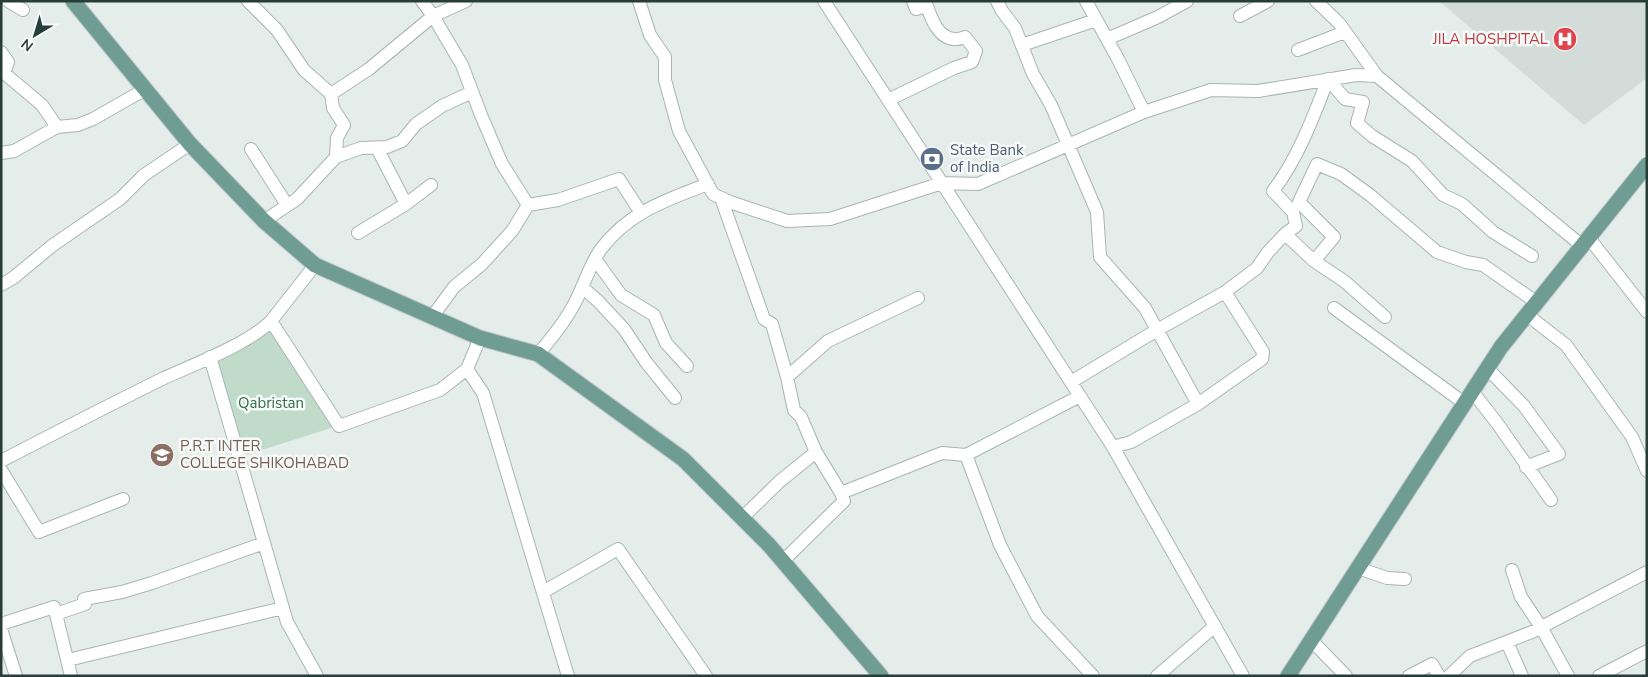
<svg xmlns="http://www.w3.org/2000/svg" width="1648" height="677" viewBox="0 0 1648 677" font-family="'Nunito Sans',sans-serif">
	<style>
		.built { fill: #d3dcd9 }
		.green { fill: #c1dbca }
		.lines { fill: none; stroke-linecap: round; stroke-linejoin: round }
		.minor-casing { stroke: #a8b5b1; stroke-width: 14 }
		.major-casing { stroke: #c2c9c7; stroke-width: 17 }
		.minor { stroke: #fff; stroke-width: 12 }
		.major { stroke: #6f9d94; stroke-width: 15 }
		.labels { text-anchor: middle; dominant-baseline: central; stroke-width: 5; stroke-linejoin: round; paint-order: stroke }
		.health-label { font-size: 15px; fill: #be3a42; stroke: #f5f9f8; text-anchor: end }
		.service-label { font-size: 15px; fill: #4e5e75; stroke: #f5f9f8; text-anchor: start }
		.park-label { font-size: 15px; fill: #356f4f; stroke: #f5f9f8 }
		.education-label { font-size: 15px; fill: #785e54; stroke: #f5f9f8; text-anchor: start }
	</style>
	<rect width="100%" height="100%" fill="#e5edea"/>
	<!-- built -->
	<path class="built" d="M1439 1H1647V78L1584 125Z"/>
	<!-- green -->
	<path class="green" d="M269 327 334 427 246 455 216 359Z"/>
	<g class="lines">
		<!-- minor casing -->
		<g class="minor-casing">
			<path id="minor" d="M8 1 23 10
				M248 1 277 30 304 70 331 94
				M422 1 433 16 462 65 481 115 502 164 528 205
				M639 1 650 35 665 57V80L679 131 713 194 730 202 787 221 830 219 942 183 978 184 1144 112 1211 90 1258 91 1356 75 1377 76 1581 245
				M824 1 1113 447 1243 676
				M997 1 1002 11 1015 28 1033 74 1051 105 1097 212 1100 257 1145 308 1198 404
				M1086 1 1118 59 1144 112
				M1316 1 1339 23 1377 76
				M1240 16 1268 1
				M1107 39 1158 17 1187 1
				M1022 45 1096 20
				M1298 50 1345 32
				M1 52 8 62 4 73 42 105 57 127
				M888 100 954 68 972 62 976 51 965 37C962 38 957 40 954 39 938 38 931 18 927 6L916 9 913 1
				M251 149 287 205
				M1 153 14 151 57 127 78 125 93 119 144 90
				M336 157 337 138 344 125 333 108 331 94 369 69 433 16 466 1
				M721 198 764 319 772 324 787 377 794 410 801 417 816 452
				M406 204 431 185
				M264 221 297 199 336 157 361 148 387 147 402 141 416 124 442 106 472 92
				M358 233 406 204 377 148
				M1285 234 1296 226 1293 212 1273 191C1298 158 1313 118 1328 79L1345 99 1363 102 1357 123 1372 136 1412 161 1443 195 1462 204 1493 232 1532 256
				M1589 238 1647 312
				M595 259 621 295 654 315 666 343 687 366
				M1 285 13 278 53 245 120 199 144 175 190 144
				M582 287 598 301 624 329 646 362 675 398
				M1225 292 1257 268 1268 252 1285 234 1314 261
				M1334 308 1464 403
				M1526 314 1566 345 1632 437 1647 471
				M432 317 454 287 482 264 512 231 528 205 558 200 619 179 641 213
				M1385 317 1344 281 1314 261 1334 237 1299 202 1317 164 1341 174 1370 195 1437 252 1466 262 1483 265 1536 302
				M271 321 315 265
				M538 354C551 339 563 324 572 308 583 290 589 265 601 249 629 212 666 200 708 184
				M210 357 287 622 317 676
				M1487 368 1524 406 1559 454 1526 467
				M467 369 483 393 568 676
				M787 377 828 341 918 298
				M1071 382 1157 330 1225 292 1263 352 1262 359 1198 404 1131 442 1113 447
				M1472 391 1497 423 1551 500
				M966 455 1000 545 1037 616 1093 676
				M1 461C55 433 109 405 164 378 195 364 248 344 271 321L339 426 440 390 467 369 480 338
				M1 470 39 532 123 499
				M742 518 780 481 816 452 841 493
				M783 561 844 501 841 493 942 453 966 455 1080 396
				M1358 568 1387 578 1405 579
				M1512 570 1521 597 1541 627 1568 676
				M543 592 618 549 706 676
				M56 614 71 676
				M1 624 54 607 56 614 85 604 84 599 122 592 152 583 264 543
				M1 629 16 676
				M1311 640 1346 676
				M1507 642 1522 676
				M68 660 283 608
				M1157 676 1215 626
				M1409 676 1432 664 1439 676
				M1449 676 1470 656 1532 632 1647 572
				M1599 676 1647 651"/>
		</g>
		<!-- major casing -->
		<g class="major-casing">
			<path id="major" d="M73 1 190 144 264 221 315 265 480 338 538 354 683 459 769 545 881 676
				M1288 676 1501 347 1647 165"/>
		</g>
		<!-- minor -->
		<use href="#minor" class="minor"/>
		<!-- major -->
		<use href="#major" class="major"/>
	</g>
	<!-- icons -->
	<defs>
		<g id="hospital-disc" transform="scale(1.25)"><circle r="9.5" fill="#e0444e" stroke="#f5f9f8"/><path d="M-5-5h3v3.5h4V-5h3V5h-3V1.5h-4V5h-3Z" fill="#fff"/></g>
		<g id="bank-disc" transform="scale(1.25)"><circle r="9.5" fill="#5c6f8a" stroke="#f5f9f8"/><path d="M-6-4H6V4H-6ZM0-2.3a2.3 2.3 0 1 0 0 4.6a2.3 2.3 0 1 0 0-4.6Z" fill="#fff"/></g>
		<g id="school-disc" transform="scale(1.25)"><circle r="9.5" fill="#8d6e63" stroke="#f5f9f8"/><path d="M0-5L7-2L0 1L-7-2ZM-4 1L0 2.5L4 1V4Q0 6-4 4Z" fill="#fff"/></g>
	</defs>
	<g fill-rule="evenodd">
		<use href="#hospital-disc" x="1565" y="39"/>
		<use href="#bank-disc" x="932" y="159"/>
		<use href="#school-disc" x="162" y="455"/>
	</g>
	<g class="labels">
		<!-- health labels -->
		<g class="health-label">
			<text x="1548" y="39">JILA HOSHPITAL</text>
		</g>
		<!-- service labels -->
		<g class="service-label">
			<text x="950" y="150">State Bank<tspan x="950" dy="17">of India</tspan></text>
		</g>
		<!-- park labels -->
		<g class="park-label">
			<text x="271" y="403">Qabristan</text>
		</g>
		<!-- education labels -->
		<g class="education-label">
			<text x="180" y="446">P.R.T INTER<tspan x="180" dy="17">COLLEGE SHIKOHABAD</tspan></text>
		</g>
	</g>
	<!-- border -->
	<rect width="1648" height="677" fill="none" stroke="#263d38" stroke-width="5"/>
	<!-- north arrow -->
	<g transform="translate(35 35) rotate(218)" stroke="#f5f9f8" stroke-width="4" paint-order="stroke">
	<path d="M0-4L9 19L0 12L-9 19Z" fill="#263d38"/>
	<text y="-8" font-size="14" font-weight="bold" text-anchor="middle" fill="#263d38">N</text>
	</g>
</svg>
